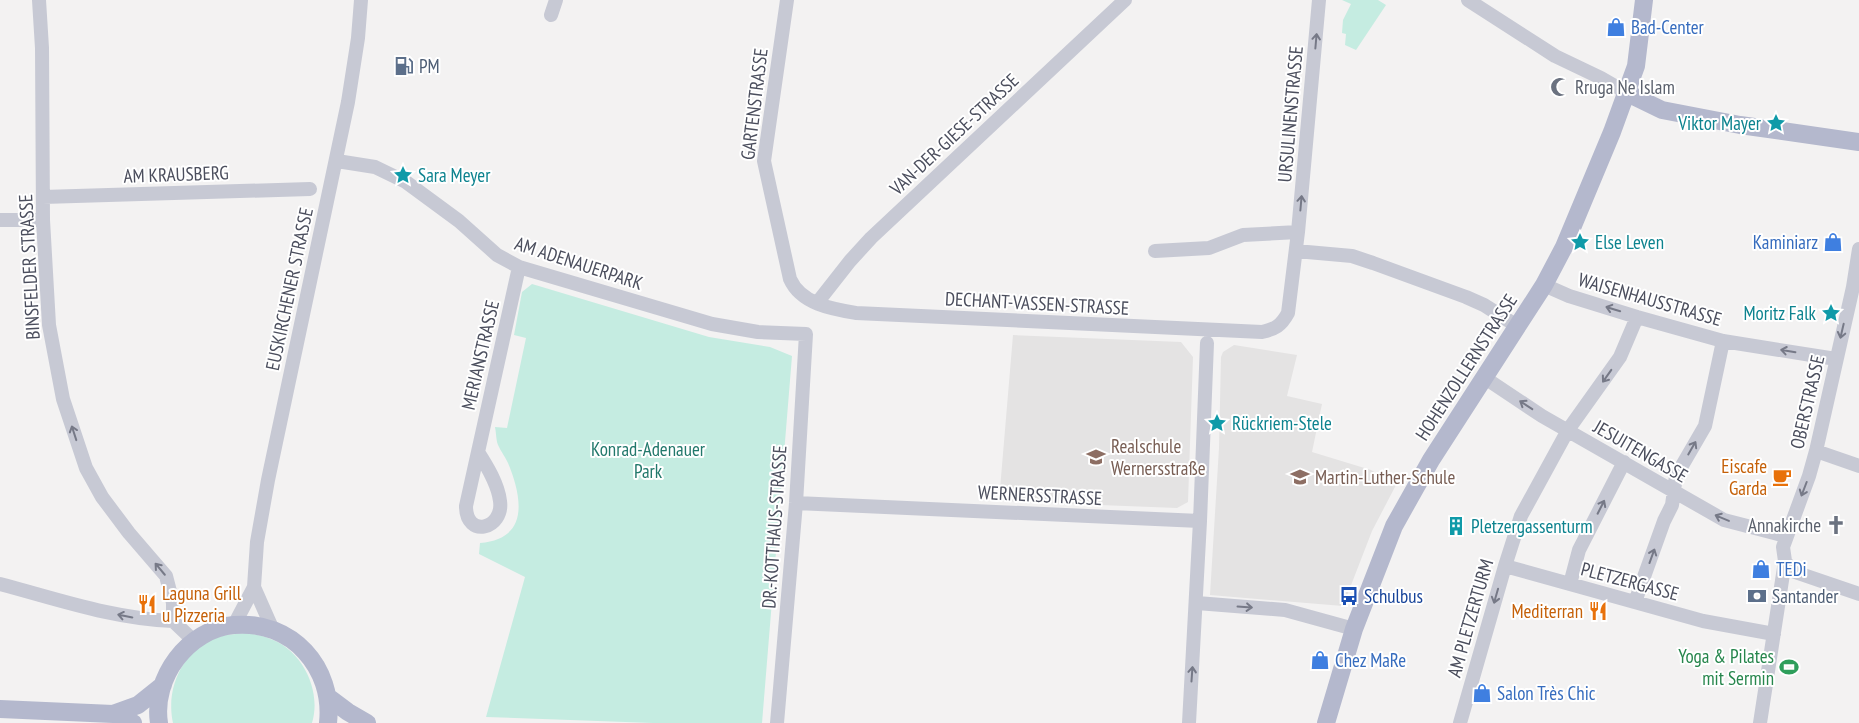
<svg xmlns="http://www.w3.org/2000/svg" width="1859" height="723" viewBox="0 0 1859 723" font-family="'PT Sans Narrow',sans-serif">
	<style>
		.education { fill: #e4e3e3 }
		.green { fill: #c5ece1 }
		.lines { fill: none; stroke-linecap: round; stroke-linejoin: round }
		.minor { stroke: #c7c9d4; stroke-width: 14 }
		.major { stroke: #b4b8cd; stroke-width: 18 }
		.oneway { stroke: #767987 }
		.labels { text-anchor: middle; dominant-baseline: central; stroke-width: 4; stroke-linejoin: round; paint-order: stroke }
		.shop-label { font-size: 19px; fill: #366cbe; stroke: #fff; text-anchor: start }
		.service-label { font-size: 19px; fill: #4e5e75; stroke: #fff; text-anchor: start }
		.worship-label { font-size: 19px; fill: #5b616d; stroke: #fff; text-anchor: start }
		.street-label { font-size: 19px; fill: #4b4e5d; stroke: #fff }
		.culture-label { font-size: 19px; fill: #0d838f; stroke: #fff; text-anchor: start }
		.education-label { font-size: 19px; fill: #785e54; stroke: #fff; text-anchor: start }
		.park-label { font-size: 19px; fill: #22786b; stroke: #fff }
		.food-label { font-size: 19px; fill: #c56008; stroke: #fff; text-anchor: end }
		.transit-label { font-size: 19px; fill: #164399; stroke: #fff; text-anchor: start }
		.leisure-label { font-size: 19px; fill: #27864d; stroke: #fff; text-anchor: end }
	</style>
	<rect width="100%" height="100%" fill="#f3f2f2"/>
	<!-- education -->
	<path class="education" d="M1013 335 1181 342 1193 357 1188 502 1177 508 999 501Z
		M1234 345 1297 355 1287 396 1322 404 1312 452 1371 470 1396 485 1372 531 1343 606 1210 595 1219 448 1221 357 1223 352Z"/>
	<!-- green -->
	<path class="green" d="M1342 0H1378L1386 5 1356 50 1345 45 1346 34 1342 33 1343 20 1351 4Z
		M532 284 709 337 770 347 792 356 762 723H653L486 717 525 577 479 554 480 543C530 539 522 497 508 463 505 456 499 449 497 442 496 437 496 432 495 427L507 428 526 338 514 335 522 292Z
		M246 633C253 634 261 635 268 638 302 649 322 690 312 723H173C165 687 184 646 222 636 229 634 238 634 246 633Z"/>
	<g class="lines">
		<!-- minor -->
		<path class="minor" d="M39 0 42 48 43 220 49 325 63 399 86 468 102 497 129 533 166 576 173 603V621L194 641
			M787 0 764 161 790 279C801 304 832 309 856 313L1262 332C1275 329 1281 326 1288 313L1298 232 1319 0
			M1468 0 1555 56 1601 78 1627 93
			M551 15 556 0
			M337 161 375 167 406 182 459 221 497 255 519 267 712 324 758 332 806 334 796 503 777 723
			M43 197 310 189
			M0 220H43
			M1155 251 1209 248 1243 235 1298 232
			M1296 251 1352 256 1373 263 1466 297 1484 305 1517 326
			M1544 285 1569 296 1637 317 1723 341 1836 359
			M817 303 850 261 871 238 1125 0
			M1485 378 1542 416 1724 520 1786 536
			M1816 451 1859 466
			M478 452C487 466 498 484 500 501 504 529 466 539 466 506L519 267
			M796 503 1200 521 1189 723
			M1200 521 1207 343
			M1785 561 1792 571 1859 594
			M1505 566 1703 621 1774 634
			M0 584C57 599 114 619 173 621
			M1570 584 1579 550 1624 462
			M254 587 273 630
			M1635 602 1664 521 1672 505 1676 476 1705 426 1723 341
			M1197 603 1285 610 1354 629
			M234 625 254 587 257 542 268 480 348 102 358 38 361 0
			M1460 723 1505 566 1521 516 1568 430 1620 357 1637 317
			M1760 723 1785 561 1783 547 1809 476 1816 451 1853 287 1859 249"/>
		<!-- major -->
		<path class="major" d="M1627 93 1662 110 1740 125 1859 142
			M328 697 348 712 367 723
			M0 709 113 714 133 723
			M113 714 138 705 163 685
			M159 723C152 678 188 629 234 625 292 620 334 668 328 723
			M1326 723 1354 629 1394 526 1431 460 1544 285 1564 247 1612 132 1636 66 1644 0"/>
	</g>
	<!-- one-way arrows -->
	<defs><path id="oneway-shaft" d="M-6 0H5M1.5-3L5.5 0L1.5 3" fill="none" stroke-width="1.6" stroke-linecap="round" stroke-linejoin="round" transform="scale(1.25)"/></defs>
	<g class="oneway">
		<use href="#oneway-shaft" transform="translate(1316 41) rotate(-85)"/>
		<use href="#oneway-shaft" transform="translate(1301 203) rotate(-85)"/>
		<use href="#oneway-shaft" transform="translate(1613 309) rotate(-163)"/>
		<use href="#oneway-shaft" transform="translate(1842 331) rotate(103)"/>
		<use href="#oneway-shaft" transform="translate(1788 351) rotate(-171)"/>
		<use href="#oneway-shaft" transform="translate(1607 376) rotate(125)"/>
		<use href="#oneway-shaft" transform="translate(1526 405) rotate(-147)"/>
		<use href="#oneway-shaft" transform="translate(74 433) rotate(-108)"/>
		<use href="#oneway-shaft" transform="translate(1692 448) rotate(-60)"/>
		<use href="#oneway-shaft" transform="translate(1804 489) rotate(111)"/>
		<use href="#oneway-shaft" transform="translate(1601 507) rotate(-63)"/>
		<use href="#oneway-shaft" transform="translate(1722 518) rotate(-157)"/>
		<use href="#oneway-shaft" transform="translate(1652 556) rotate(-70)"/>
		<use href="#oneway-shaft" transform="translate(160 569) rotate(-130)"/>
		<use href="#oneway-shaft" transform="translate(1496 596) rotate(106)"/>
		<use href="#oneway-shaft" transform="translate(1245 607) rotate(4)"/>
		<use href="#oneway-shaft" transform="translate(125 616) rotate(-169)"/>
		<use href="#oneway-shaft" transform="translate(1192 674) rotate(-86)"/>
	</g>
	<!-- icons -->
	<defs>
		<g id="shop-bare" transform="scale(1.5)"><path d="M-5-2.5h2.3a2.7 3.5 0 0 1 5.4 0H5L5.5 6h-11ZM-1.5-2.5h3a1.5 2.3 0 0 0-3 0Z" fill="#3f7fe0" stroke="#fff" stroke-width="2.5" paint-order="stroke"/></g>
		<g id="fuel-bare" transform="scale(1.5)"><path d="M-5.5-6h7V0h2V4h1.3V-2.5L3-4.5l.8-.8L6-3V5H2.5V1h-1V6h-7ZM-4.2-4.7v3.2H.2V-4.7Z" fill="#5c6f8a" stroke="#fff" stroke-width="2.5" paint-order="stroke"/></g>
		<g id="mosque-bare" transform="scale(1.5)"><path d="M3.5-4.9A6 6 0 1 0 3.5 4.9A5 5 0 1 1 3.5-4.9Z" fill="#6b7280" stroke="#fff" stroke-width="2.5" paint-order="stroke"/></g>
		<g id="sight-bare" transform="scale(1.5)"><path d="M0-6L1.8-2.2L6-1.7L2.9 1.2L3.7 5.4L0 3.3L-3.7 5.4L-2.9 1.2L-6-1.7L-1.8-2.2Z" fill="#0f9aa8" stroke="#fff" stroke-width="2.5" paint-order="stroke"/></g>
		<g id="school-bare" transform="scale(1.5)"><path d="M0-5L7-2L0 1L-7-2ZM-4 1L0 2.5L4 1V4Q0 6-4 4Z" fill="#8d6e63" stroke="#fff" stroke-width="2.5" paint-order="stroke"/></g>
		<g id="cafe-bare" transform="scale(1.5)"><path d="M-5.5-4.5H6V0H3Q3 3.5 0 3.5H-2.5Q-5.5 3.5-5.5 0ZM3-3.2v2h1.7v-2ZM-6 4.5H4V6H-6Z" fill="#e8710a" stroke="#fff" stroke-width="2.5" paint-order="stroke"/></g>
		<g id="church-bare" transform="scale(1.5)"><path d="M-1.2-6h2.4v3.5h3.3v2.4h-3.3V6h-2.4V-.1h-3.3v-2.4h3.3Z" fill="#6b7280" stroke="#fff" stroke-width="2.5" paint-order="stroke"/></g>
		<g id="building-bare" transform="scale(1.5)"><path d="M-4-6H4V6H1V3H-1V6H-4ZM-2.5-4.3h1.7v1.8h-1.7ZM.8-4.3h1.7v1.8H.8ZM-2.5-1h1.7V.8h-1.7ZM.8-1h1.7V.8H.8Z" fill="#0f9aa8" stroke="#fff" stroke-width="2.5" paint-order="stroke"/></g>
		<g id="bus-bare" transform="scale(1.5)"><path d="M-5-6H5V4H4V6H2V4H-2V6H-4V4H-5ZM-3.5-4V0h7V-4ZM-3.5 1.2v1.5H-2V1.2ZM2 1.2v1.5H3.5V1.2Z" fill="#1a4fb4" stroke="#fff" stroke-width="2.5" paint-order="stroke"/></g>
		<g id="bank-bare" transform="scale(1.5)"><path d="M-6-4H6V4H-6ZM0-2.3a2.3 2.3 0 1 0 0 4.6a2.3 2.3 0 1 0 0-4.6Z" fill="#5c6f8a" stroke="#fff" stroke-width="2.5" paint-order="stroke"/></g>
		<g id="restaurant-bare" transform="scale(1.5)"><path d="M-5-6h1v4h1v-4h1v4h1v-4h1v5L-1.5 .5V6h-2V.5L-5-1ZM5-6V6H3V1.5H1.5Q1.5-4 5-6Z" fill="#e8710a" stroke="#fff" stroke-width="2.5" paint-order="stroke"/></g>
		<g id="stadium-bare" transform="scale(1.5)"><path d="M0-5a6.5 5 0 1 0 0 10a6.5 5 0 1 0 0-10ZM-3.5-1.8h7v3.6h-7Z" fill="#2e9e5b" stroke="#fff" stroke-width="2.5" paint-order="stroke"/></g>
	</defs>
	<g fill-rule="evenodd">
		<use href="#shop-bare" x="1616" y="27"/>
		<use href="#fuel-bare" x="404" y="66"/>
		<use href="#mosque-bare" x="1560" y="87"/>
		<use href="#sight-bare" x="1776" y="123"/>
		<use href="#sight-bare" x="403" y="175"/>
		<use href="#sight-bare" x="1580" y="242"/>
		<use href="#shop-bare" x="1833" y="242"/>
		<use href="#sight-bare" x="1831" y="313"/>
		<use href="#sight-bare" x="1217" y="423"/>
		<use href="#school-bare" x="1096" y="457"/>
		<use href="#school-bare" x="1300" y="477"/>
		<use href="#cafe-bare" x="1782" y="477"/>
		<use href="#church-bare" x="1836" y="525"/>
		<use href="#building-bare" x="1456" y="526"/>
		<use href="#shop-bare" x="1761" y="569"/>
		<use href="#bus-bare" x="1349" y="596"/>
		<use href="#bank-bare" x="1757" y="596"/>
		<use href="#restaurant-bare" x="147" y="604"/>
		<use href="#restaurant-bare" x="1598" y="611"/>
		<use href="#shop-bare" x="1320" y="660"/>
		<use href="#stadium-bare" x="1789" y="667"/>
		<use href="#shop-bare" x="1482" y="693"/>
	</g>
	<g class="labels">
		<!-- shop labels -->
		<g class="shop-label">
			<text x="1631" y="27">Bad-Center</text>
			<text x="1818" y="242" text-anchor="end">Kaminiarz</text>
			<text x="1776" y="569">TEDi</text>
			<text x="1335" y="660">Chez MaRe</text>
			<text x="1497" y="693">Salon Très Chic</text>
		</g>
		<!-- service labels -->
		<g class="service-label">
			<text x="419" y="66">PM</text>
			<text x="1772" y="596">Santander</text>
		</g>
		<!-- worship labels -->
		<g class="worship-label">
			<text x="1575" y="87">Rruga Ne Islam</text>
			<text x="1821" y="525" text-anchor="end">Annakirche</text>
		</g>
		<!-- street labels -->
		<g class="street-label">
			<text transform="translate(754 104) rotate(-83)">GARTENSTRASSE</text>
			<text transform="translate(1290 114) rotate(-85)">URSULINENSTRASSE</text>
			<text transform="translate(954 134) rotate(-43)">VAN-DER-GIESE-STRASSE</text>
			<text transform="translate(176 174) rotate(-2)">AM KRAUSBERG</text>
			<text transform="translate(579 263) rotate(18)">AM ADENAUERPARK</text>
			<text transform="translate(29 267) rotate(-93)">BINSFELDER STRASSE</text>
			<text transform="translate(289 289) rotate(-78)">EUSKIRCHENER STRASSE</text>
			<text transform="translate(1650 299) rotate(16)">WAISENHAUSSTRASSE</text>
			<text transform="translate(1037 303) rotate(3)">DECHANT-VASSEN-STRASSE</text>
			<text transform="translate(480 355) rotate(-77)">MERIANSTRASSE</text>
			<text transform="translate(1466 367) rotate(-57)">HOHENZOLLERNSTRASSE</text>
			<text transform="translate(1807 402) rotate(-77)">OBERSTRASSE</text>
			<text transform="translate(1641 451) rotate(30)">JESUITENGASSE</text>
			<text transform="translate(1040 495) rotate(3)">WERNERSSTRASSE</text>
			<text transform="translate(774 527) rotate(-86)">DR.-KOTTHAUS-STRASSE</text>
			<text transform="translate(1630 581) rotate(15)">PLETZERGASSE</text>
			<text transform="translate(1470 618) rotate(-74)">AM PLETZERTURM</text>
		</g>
		<!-- culture labels -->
		<g class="culture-label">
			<text x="1761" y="123" text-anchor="end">Viktor Mayer</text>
			<text x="418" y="175">Sara Meyer</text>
			<text x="1595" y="242">Else Leven</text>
			<text x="1816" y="313" text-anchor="end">Moritz Falk</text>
			<text x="1232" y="423">Rückriem-Stele</text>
			<text x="1471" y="526">Pletzergassenturm</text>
		</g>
		<!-- education labels -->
		<g class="education-label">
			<text x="1111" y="446">Realschule<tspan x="1111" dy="22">Wernersstraße</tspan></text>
			<text x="1315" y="477">Martin-Luther-Schule</text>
		</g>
		<!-- park labels -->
		<g class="park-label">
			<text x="648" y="449">Konrad-Adenauer<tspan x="648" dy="22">Park</tspan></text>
		</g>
		<!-- food labels -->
		<g class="food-label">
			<text x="1767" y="466">Eiscafe<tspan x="1767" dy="22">Garda</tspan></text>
			<text x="162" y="593" text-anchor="start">Laguna Grill<tspan x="162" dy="22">u Pizzeria</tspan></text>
			<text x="1583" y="611">Mediterran</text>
		</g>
		<!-- transit labels -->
		<g class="transit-label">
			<text x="1364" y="596">Schulbus</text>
		</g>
		<!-- leisure labels -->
		<g class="leisure-label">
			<text x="1774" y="656">Yoga &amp; Pilates<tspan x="1774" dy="22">mit Sermin</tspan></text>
		</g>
	</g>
</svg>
